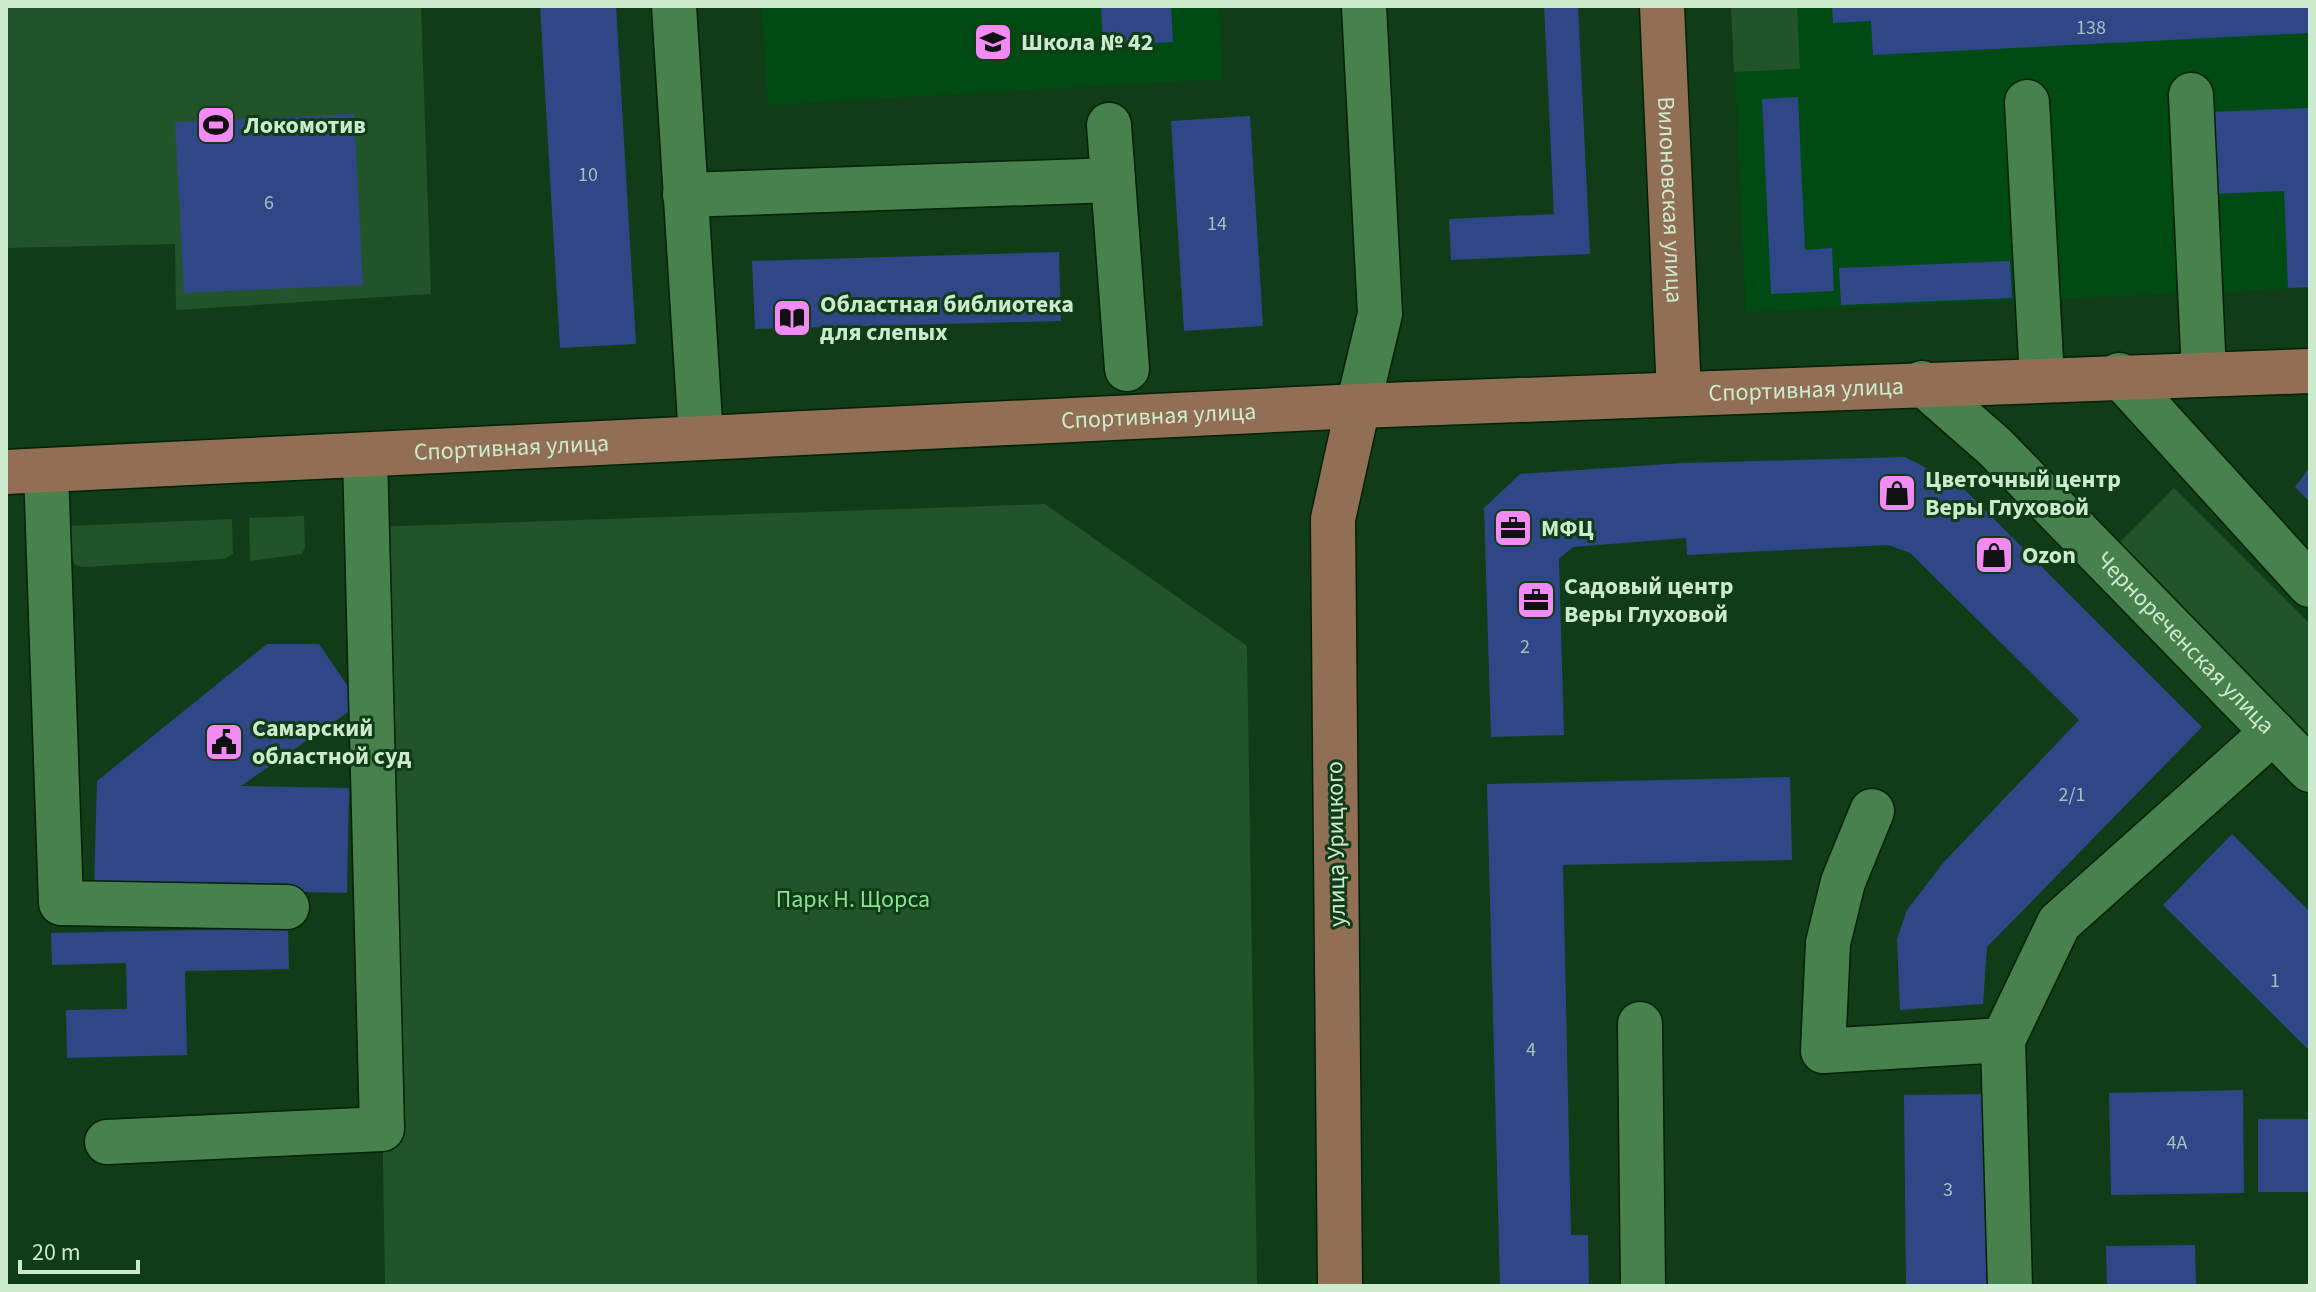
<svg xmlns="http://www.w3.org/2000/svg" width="2316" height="1292" viewBox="0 0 2316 1292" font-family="'Source Sans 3',sans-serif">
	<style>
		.built { fill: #004a13 }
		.green { fill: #215529 }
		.building { fill: #304787 }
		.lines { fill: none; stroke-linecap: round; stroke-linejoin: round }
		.minor-casing { stroke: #032108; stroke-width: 47 }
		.major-casing { stroke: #032108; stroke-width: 47 }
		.minor { stroke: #47814e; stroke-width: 44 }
		.major { stroke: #916f55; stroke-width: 44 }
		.labels { text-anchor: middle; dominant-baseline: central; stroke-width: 6; stroke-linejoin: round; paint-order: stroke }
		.number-label { font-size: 20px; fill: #a5c1bc }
		.poi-label { font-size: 24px; font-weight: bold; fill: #cceace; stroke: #103c18; text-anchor: start }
		.street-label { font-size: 24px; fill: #cceace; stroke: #103c18 }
		.park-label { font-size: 24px; fill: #8ae393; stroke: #103c18 }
	</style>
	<rect width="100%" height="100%" fill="#103c18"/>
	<!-- built -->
	<path class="built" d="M762 6H1219L1223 79 768 105Z
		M1732 6H2310V288L1746 312Z"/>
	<!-- green -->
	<path class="green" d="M6 6H421L431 294 176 310 175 244 6 248Z
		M1731 6H1797L1800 69 1734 72Z
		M2174 488 2310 624V748L2112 550Z
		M1045 504 1247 646 1257 1286H385L373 527Z
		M304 516 305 547 302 554 250 561 249 518Z
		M232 519 233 554 224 559 83 567 75 565 69 552 67 526Z"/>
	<!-- building -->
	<path class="building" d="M540 6H616L636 344 560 348Z
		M1101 6H1171L1173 42 1103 45Z
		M1544 6H1578L1590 254 1451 260 1449 219 1554 214Z
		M1832 6H2310V33L1873 55 1871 21 1833 23Z
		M1798 97 1805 250 1832 248 1834 291 1771 294 1762 99Z
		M2310 108V287L2288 288 2284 191 2213 194 2209 112Z
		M354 114 363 285 184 293 175 122Z
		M1250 116 1263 326 1184 331 1171 121Z
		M1059 252 1061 321 755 329 752 261Z
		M2010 261 2012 298 1841 305 1839 268Z
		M1905 457 1961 486 2202 727 1987 947 1983 1004 1900 1010 1897 939 1907 910 1944 862 2079 720 1910 553 1888 545 1687 555 1686 538 1573 547 1559 559 1564 735 1491 737 1484 508 1520 474 1683 463Z
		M2310 467V502L2295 487Z
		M267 644H319L360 704 241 786 349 788 347 893 94 887 97 781Z
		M1790 777 1792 860 1563 865 1571 1235H1588L1589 1286H1500L1487 784Z
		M2232 834 2310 912V1051L2163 905Z
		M288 928 289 969 185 971 187 1055 67 1058 66 1010 127 1009 126 963 52 965 51 933Z
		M2243 1090 2244 1193 2111 1195 2109 1093Z
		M1990 1094 1992 1286H1906L1904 1095Z
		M2258 1119H2310V1192H2258Z
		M2195 1245 2196 1286H2107L2106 1246Z"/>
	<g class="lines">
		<!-- minor casing -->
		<g class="minor-casing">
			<g id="minor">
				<path d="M674 6 701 438"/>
				<path d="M2191 95 2204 373"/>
				<path d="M2027 102 2042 379"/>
				<path d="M1109 125 1127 369"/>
				<path d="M685 195 1113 180"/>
				<path d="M2119 375 2310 585"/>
				<path id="s1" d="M1922 383 1995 447 2310 770"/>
				<path d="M1358 406 1380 314 1364 6"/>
				<path d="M46 470 61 903 287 907"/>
				<path d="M1872 811 1843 882 1828 943 1823 1051 2003 1040"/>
				<path d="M1640 1024 1643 1286"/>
				<path d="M107 1142 382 1129 365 455"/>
				<path d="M2010 1286 2003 1040 2059 923 2273 732"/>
			</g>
		</g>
		<!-- major casing -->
		<g class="major-casing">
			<g id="major">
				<path id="s2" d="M1662 6 1679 394"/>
				<path id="s3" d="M6 472 1358 406 2310 371"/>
				<path d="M1340 1286 1333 519 1358 406"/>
			</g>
		</g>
		<!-- minor -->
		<use href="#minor" class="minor"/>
		<!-- major -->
		<use href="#major" class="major"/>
	</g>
	<!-- icons -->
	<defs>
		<g id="school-square" transform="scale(2)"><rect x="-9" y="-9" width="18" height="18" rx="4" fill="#f28af3" stroke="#103c18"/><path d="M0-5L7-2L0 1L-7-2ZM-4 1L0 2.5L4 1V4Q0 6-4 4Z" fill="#111"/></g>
		<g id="stadium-square" transform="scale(2)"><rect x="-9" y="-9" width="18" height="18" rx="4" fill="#f28af3" stroke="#103c18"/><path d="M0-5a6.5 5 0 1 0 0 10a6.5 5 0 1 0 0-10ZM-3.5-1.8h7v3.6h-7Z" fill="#111"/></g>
		<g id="library-square" transform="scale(2)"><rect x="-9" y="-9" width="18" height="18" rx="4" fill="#f28af3" stroke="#103c18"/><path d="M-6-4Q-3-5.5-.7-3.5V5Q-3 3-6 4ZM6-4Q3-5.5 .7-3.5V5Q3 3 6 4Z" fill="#111"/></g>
		<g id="shop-square" transform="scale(2)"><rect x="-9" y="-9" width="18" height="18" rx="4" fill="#f28af3" stroke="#103c18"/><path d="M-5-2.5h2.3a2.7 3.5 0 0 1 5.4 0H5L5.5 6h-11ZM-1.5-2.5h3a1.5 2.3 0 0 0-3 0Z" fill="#111"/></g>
		<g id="office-square" transform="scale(2)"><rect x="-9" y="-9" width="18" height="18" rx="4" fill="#f28af3" stroke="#103c18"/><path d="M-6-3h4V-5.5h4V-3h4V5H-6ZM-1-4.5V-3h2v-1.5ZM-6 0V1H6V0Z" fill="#111"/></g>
		<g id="civic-square" transform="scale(2)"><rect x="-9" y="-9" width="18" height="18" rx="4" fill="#f28af3" stroke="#103c18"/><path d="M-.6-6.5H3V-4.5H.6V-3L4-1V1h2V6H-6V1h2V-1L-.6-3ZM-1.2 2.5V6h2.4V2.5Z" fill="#111"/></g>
	</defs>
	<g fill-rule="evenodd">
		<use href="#school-square" x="993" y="42"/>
		<use href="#stadium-square" x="216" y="125"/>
		<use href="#library-square" x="792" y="318"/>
		<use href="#shop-square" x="1897" y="493"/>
		<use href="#office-square" x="1513" y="528"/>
		<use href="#shop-square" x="1994" y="555"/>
		<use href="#office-square" x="1536" y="600"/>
		<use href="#civic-square" x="224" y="742"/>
	</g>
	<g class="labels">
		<!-- number labels -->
		<g class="number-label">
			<text x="2091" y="28">138</text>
			<text x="588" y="175">10</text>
			<text x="269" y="203">6</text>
			<text x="1217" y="224">14</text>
			<text x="1525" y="647">2</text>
			<text x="2072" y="795">2/1</text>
			<text x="2275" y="981">1</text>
			<text x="1531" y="1050">4</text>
			<text x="2177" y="1143">4А</text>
			<text x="1948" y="1190">3</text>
		</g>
		<!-- poi labels -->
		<g class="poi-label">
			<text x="1021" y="42">Школа № 42</text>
			<text x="244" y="125">Локомотив</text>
			<text x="820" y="304">Областная библиотека<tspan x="820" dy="28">для слепых</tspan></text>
			<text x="1925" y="479">Цветочный центр<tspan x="1925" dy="28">Веры Глуховой</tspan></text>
			<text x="1541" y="528">МФЦ</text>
			<text x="2022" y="555">Ozon</text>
			<text x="1564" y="586">Садовый центр<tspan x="1564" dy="28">Веры Глуховой</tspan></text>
			<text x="252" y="728">Самарский<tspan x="252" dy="28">областной суд</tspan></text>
		</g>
		<!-- street labels -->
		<g class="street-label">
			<text stroke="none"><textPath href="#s2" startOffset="194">Вилоновская улица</textPath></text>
			<text stroke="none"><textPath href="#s3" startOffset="1802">Спортивная улица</textPath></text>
			<text stroke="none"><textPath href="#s3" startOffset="1154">Спортивная улица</textPath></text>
			<text stroke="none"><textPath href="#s3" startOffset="506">Спортивная улица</textPath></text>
			<text stroke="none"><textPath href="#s1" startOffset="370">Чернореченская улица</textPath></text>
			<text transform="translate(1336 844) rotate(-91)">улица Урицкого</text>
		</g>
		<!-- park labels -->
		<g class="park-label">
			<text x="853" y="899">Парк Н. Щорса</text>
		</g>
	</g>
	<!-- border -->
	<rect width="2316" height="1292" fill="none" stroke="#cceace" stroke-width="16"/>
	<!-- scale -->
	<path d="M20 1260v12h118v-12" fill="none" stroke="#cceace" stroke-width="4"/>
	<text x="32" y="1260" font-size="24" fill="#cceace" stroke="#103c18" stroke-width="6" paint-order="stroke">20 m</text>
</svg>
